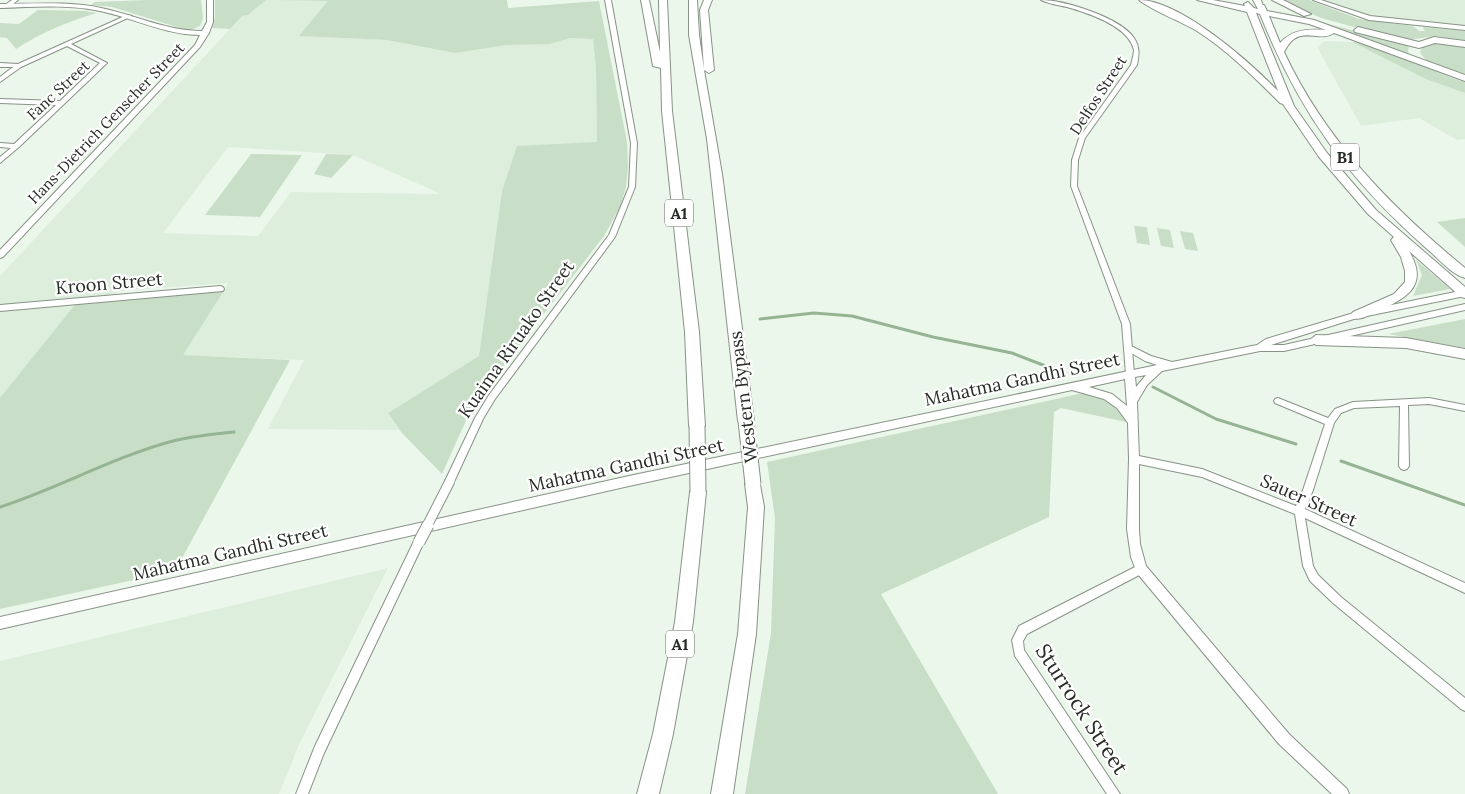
<svg xmlns="http://www.w3.org/2000/svg" width="1465" height="794" viewBox="0 0 1465 794" font-family="Lora,serif">
	<style>
		.built { fill: #ddeedc; fill-rule: evenodd }
		.green { fill: #c8dec7 }
		.lines { fill: none; stroke-linecap: round; stroke-linejoin: round }
		.stream { stroke: #95b494; stroke-width: 3 }
		.minor-casing { stroke: #889287; stroke-width: 2 }
		.tertiary-casing { stroke: #889287; stroke-width: 2 }
		.secondary-casing { stroke: #889287; stroke-width: 2 }
		.primary-casing { stroke: #889287; stroke-width: 2 }
		.motorway-casing { stroke: #889287; stroke-width: 2 }
		.minor { fill: #fff; fill-rule: evenodd }
		.tertiary { fill: #fff; fill-rule: evenodd }
		.secondary { fill: #fff; fill-rule: evenodd }
		.primary { fill: #fff; fill-rule: evenodd }
		.motorway { fill: #fff; fill-rule: evenodd }
		.minor-bridge-far1-casing { stroke: #889287; stroke-width: 11; stroke-linecap: butt }
		.minor-bridge-casing { stroke: #889287; stroke-width: 13; stroke-linecap: butt }
		.motorway-bridge-casing { stroke: #889287; stroke-width: 17; stroke-linecap: butt }
		.minor-bridge-far1 { stroke: #fff; stroke-width: 9 }
		.minor-bridge { stroke: #fff; stroke-width: 11 }
		.motorway-bridge { stroke: #fff; stroke-width: 15 }
		.labels { text-anchor: middle; dominant-baseline: central; stroke-width: 4.5; stroke-linejoin: round; paint-order: stroke }
		.far-street-label { font-size: 15px; fill: #282c27; stroke: #fff }
		.shield { fill: #fff; stroke: #686b68; stroke-width: 1 }
		.shield-label { font-size: 16px; font-weight: bold; fill: #282c27 }
		.street-label { font-size: 18px; fill: #282c27; stroke: #fff }
		.near-street-label { font-size: 21px; fill: #282c27; stroke: #fff }
	</style>
	<rect width="100%" height="100%" fill="#ecf7eb"/>
	<!-- built -->
	<path class="built" d="M266 0 329 1 300 36 387 40 455 53 507 45 550 44 570 38 593 39 596 69 597 142 502 191 479 356 388 413 399 430 268 429 304 360 182 355 228 283 119 291 0 398V276L242 16 248 15ZM228 147 353 155 441 194 291 192 258 236 163 233Z
		M1324 0H1465V26L1364 15Z
		M1325 41 1352 42 1439 83 1465 93V139L1457 140 1419 118 1361 126 1317 47Z
		M388 568 298 747 279 794H0V661Z"/>
	<!-- green -->
	<path class="green" d="M148 0H201L203 18 200 26 191 30 183 29 112 7 91 5 95 2Z
		M215 0H507L508 8 599 1 627 142 628 167 626 187 620 207 604 236 483 393 468 416 442 474 401 432 388 413 479 356 502 191 517 146 597 142 596 69 593 39 570 38 550 44 507 45 455 53 387 40 299 36 328 1 266 0 248 15 242 16 230 29 212 28 215 17Z
		M1280 0H1309L1359 19 1413 26 1419 31H1425L1423 28 1424 27 1465 31V40L1435 36 1409 40 1365 30 1321 18Z
		M38 10 86 11 97 13C69 21 40 33 16 49L7 38 0 37V23L19 24Z
		M1276 11 1294 15 1409 45 1408 52 1413 59 1333 26Z
		M1352 42C1374 40 1437 75 1465 82V93L1426 79Z
		M1437 42 1465 46V76L1427 61 1420 53 1422 47Z
		M251 154 302 155 260 217 205 215Z
		M326 154 353 155 331 178 314 174Z
		M1465 218V247L1437 222Z
		M1134 226 1147 227 1150 245 1137 243Z
		M1157 228 1170 230 1174 248 1161 246Z
		M1180 231 1193 233 1198 251 1185 249Z
		M1416 260 1450 289 1413 296 1422 275Z
		M225 289 183 355 290 360 175 571 0 609V398L78 301Z
		M1465 319V348L1388 334Z
		M1083 393C1102 396 1121 401 1126 422L1061 408 1054 412 1049 517 881 594 998 794H745L771 633 775 518 767 462Z"/>
	<g class="lines">
		<!-- stream -->
		<path class="stream" d="M760 319 814 313 852 316 933 337 1012 353 1056 370
			M1153 387 1216 419 1296 444
			M1341 461 1465 505
			M0 507C59 488 113 457 173 441 193 436 213 434 234 432"/>
		<!-- minor casing -->
		<g class="minor-casing">
			<path id="minor" d="M12 0H18L9 7H5V5Z
				M605 0H611L637 143 635 187 615 237 495 399 483 419 453 484 450 485 447 484 445 481 475 418 489 395 609 235 629 187 631 143Z
				M1041 0C1065 0 1121 18 1134 38 1140 47 1139 55 1137 65L1085 138 1078 160 1077 186 1130 324 1134 374 1130 377 1126 374 1122 324 1071 186 1072 160 1079 138 1131 65C1132 60 1134 54 1134 50 1129 26 1088 13 1067 7 1059 5 1049 4 1041 0Z
				M1313 0H1321L1370 16 1465 26V30L1369 20Z
				M127 15 132 16 71 44 107 63 19 147 0 163V157L11 148 0 147V143L14 144 56 105 0 103V99L60 101 100 63 67 46 21 67 0 82V77L13 67H0V63L18 64Z
				M220 286 223 287 224 289 223 291 0 311V305Z
				M1278 398 1328 418 1335 409 1353 402 1429 398 1465 405V411L1429 404 1408 405 1409 466 1407 469 1404 470 1401 469 1399 466 1400 406 1354 408 1341 413 1334 423 1313 490 1305 509 1465 583V593L1305 518 1313 566 1318 575 1341 597 1465 698V711L1461 709 1333 603 1310 581 1303 566 1295 514 1202 477 1134 463 1131 462 1129 459 1131 456 1134 455 1202 469 1296 506 1303 490 1325 424 1275 403 1274 401 1275 399Z
				M419 538 423 539 424 542 324 753 308 794H296L315 746 415 539Z
				M1141 564 1145 566 1146 569 1145 572 1027 634 1023 641 1024 650 1120 794H1107L1015 656 1012 640 1019 626Z"/>
		</g>
		<!-- tertiary casing -->
		<g class="tertiary-casing">
			<path id="tertiary" d="M207 0H213V22L209 33 200 47 3 257 0 258V250L195 45 200 35C165 35 134 18 100 11 67 4 33 7 0 8V4C33 4 68 1 101 8 135 15 167 31 202 31L207 22Z
				M1465 290V296L1357 318 1271 345H1284L1465 304V310L1284 351H1260L1162 371 1147 385 1137 402 1139 459V529L1140 544 1146 566 1289 734 1347 789 1349 794H1332L1279 744 1137 573 1131 557 1127 529 1129 459 1128 423 1117 408 1104 399 1072 390 629 486 0 629V617L629 476 1157 365 1145 361 1126 350 1124 348 1129 345 1151 356 1172 362 1257 345 1266 339 1357 312ZM1146 375 1136 387 1135 377ZM1125 379 1127 406 1112 394 1089 387Z"/>
		</g>
		<!-- secondary casing -->
		<g class="secondary-casing">
			<path id="secondary" d="M1253 0H1261L1264 9H1258Z"/>
		</g>
		<!-- primary casing -->
		<g class="primary-casing">
			<path id="primary" d="M1139 0C1180 0 1250 62 1278 91L1247 12 1197 0H1213L1245 6 1244 4 1248 2 1254 8 1258 9V5H1264L1267 11 1314 20 1465 75V81L1334 33C1318 44 1299 22 1284 52 1325 140 1391 207 1465 268V278C1451 274 1437 257 1426 248 1347 178 1299 112 1260 14L1256 13 1294 106 1327 153 1376 210 1465 287V298L1461 297 1409 251C1429 285 1408 298 1378 311 1370 314 1361 321 1353 318L1351 315 1353 312 1394 294 1405 282V271L1401 257 1391 240 1394 237 1368 214 1319 157 1283 104 1280 103C1254 77 1228 51 1197 31 1182 22 1151 10 1139 0ZM1269 16 1309 24 1326 30C1309 29 1292 29 1280 43Z
				M1272 0H1283L1311 14 1304 16Z
				M1358 27 1419 42 1434 37 1465 41V47L1435 43 1419 48 1355 32 1354 30Z
				M1316 335 1406 338 1465 349V359L1406 348 1316 345 1310 340Z"/>
		</g>
		<!-- motorway casing -->
		<g class="motorway-casing">
			<path id="motorway" d="M641 0H649L660 52 659 0H667L672 111 699 332 705 426 702 430 697 432 692 430 689 426 685 332 662 111 661 68 653 66Z
				M689 0H697L699 35 704 69 700 10 704 0H712L708 10 714 70 709 73 704 70 722 174 754 421 751 425 746 427 741 425 738 421 707 139 689 35Z
				M753 477 759 479 764 507 756 634 733 794H711L738 634 748 507 745 484 747 479Z
				M698 485 704 487 706 492 693 622 673 734 659 794H637L653 734 675 622 690 492 692 487Z"/>
		</g>
		<!-- minor -->
		<use href="#minor" class="minor"/>
		<!-- tertiary -->
		<use href="#tertiary" class="tertiary"/>
		<!-- secondary -->
		<use href="#secondary" class="secondary"/>
		<!-- primary -->
		<use href="#primary" class="primary"/>
		<!-- motorway -->
		<use href="#motorway" class="motorway"/>
		<!-- minor-bridge-far1 casing -->
		<g class="minor-bridge-far1-casing">
			<path id="minor-bridge-far1" d="M427 526 450 481"/>
		</g>
		<!-- minor-bridge casing -->
		<g class="minor-bridge-casing">
			<path id="minor-bridge" d="M419 542 428 525"/>
		</g>
		<!-- motorway-bridge casing -->
		<g class="motorway-bridge-casing">
			<path id="motorway-bridge" d="M746 421 753 484
				M697 426 698 492"/>
		</g>
		<!-- minor-bridge-far1 -->
		<use href="#minor-bridge-far1" class="minor-bridge-far1"/>
		<!-- minor-bridge -->
		<use href="#minor-bridge" class="minor-bridge"/>
		<!-- motorway-bridge -->
		<use href="#motorway-bridge" class="motorway-bridge"/>
	</g>
	<g class="labels">
		<!-- far-street labels -->
		<g class="far-street-label">
			<text transform="translate(58 90) rotate(-43)">Fanc Street</text>
			<text transform="translate(1098 95) rotate(-57)">Delfos Street</text>
			<text transform="translate(106 123) rotate(-46)">Hans-Dietrich Genscher Street</text>
		</g>
		<!-- shield labels -->
		<g class="shield">
			<rect x="1331" y="143.5" width="28" height="27" rx="4"/>
			<rect x="665" y="199.5" width="28" height="27" rx="4"/>
			<rect x="666" y="630.5" width="28" height="27" rx="4"/>
		</g>
		<g class="shield-label">
			<text x="1345" y="157">B1</text>
			<text x="679" y="213">A1</text>
			<text x="680" y="644">A1</text>
		</g>
		<!-- street labels -->
		<g class="street-label">
			<text transform="translate(109 283) rotate(-5)">Kroon Street</text>
			<text transform="translate(516 339) rotate(-55)">Kuaima Riruako Street</text>
			<text transform="translate(1022 379) rotate(-12)">Mahatma Gandhi Street</text>
			<text transform="translate(743 397) rotate(-97)">Western Bypass</text>
			<text transform="translate(626 465) rotate(-12)">Mahatma Gandhi Street</text>
			<text transform="translate(1309 500) rotate(24)">Sauer Street</text>
			<text transform="translate(230 552) rotate(-13)">Mahatma Gandhi Street</text>
		</g>
		<!-- near-street labels -->
		<g class="near-street-label">
			<text transform="translate(1082 709) rotate(57)">Sturrock Street</text>
		</g>
	</g>
</svg>
